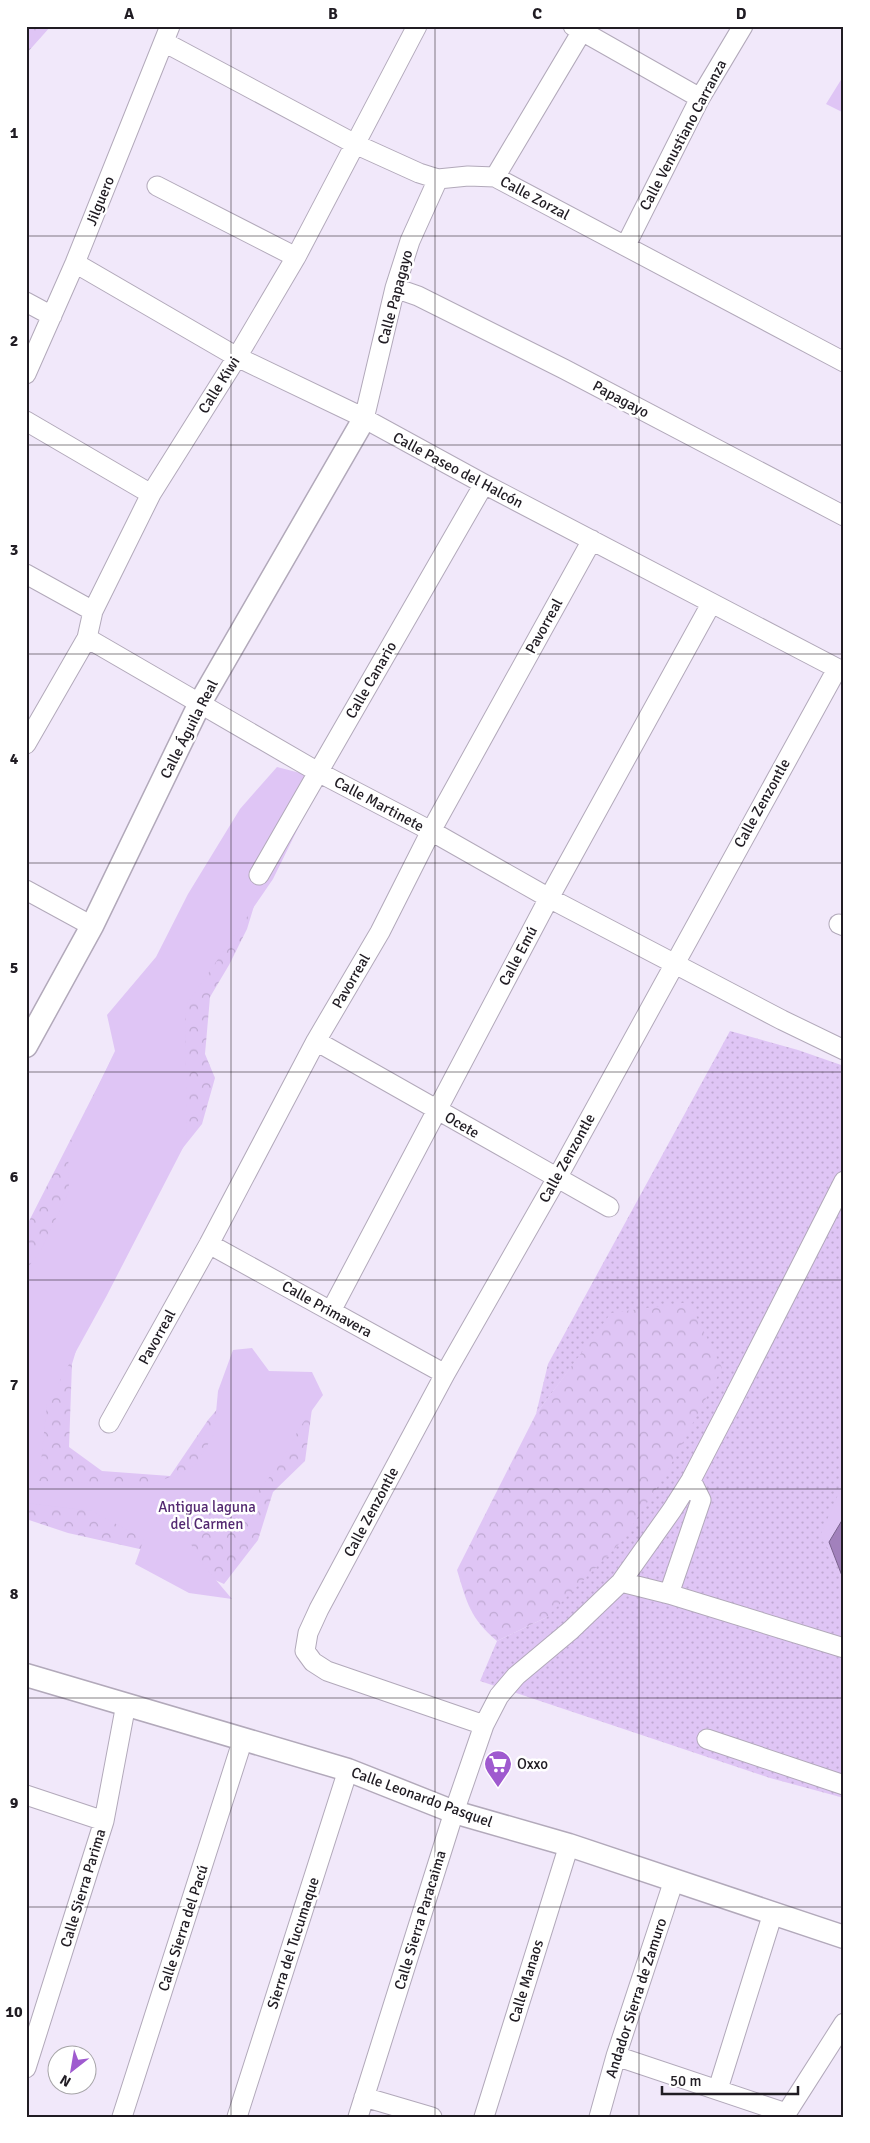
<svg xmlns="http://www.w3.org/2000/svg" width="870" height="2143" viewBox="0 0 870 2143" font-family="Signika,sans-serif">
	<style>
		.grass { fill: url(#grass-dots) }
		.forest { fill: url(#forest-crowns) }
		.park { fill: #dfc5f5 }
		.water { fill: #a281bc; stroke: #7b638e }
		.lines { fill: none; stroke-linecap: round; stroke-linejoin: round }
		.minor-casing { stroke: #b2a9ba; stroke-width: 21 }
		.tertiary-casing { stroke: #b2a9ba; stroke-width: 25 }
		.minor { stroke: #fff; stroke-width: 19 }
		.tertiary { stroke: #fff; stroke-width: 22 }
		.grid { fill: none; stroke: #201c23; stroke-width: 1; stroke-opacity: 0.55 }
		.labels { text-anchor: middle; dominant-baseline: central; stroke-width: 5; stroke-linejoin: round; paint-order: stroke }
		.street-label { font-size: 15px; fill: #201c23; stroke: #fff }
		.park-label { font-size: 15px; fill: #542971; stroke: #fff }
		.poi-label { font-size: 15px; fill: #201c23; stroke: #fff; text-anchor: start }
		.neatline { fill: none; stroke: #201c23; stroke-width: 2 }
		.grid-label { font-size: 16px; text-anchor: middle; font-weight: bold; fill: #201c23 }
	</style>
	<defs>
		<pattern id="grass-dots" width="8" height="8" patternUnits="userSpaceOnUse" patternTransform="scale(1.25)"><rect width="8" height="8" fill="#dfc5f5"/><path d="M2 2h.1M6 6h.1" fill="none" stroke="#bfa9d2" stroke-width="1.8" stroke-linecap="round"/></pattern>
		<pattern id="forest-crowns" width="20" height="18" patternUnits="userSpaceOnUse" patternTransform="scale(1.25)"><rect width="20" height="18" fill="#dfc5f5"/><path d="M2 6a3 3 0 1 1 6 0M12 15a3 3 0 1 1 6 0" fill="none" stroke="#bfa9d2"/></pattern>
	</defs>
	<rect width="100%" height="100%" fill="#f1e8fa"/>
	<!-- grass -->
	<path class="grass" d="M730 1031 798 1050 844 1066V1517L829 1542 844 1581V1798L770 1778 480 1681 497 1641 547 1617 612 1313 536 1414 548 1364Z"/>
	<!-- forest -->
	<path class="forest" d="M26 26H51L26 54Z
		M258 893 247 929 229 965 210 997 205 1054 215 1078 202 1124 158 1179 98 1279 72 1364 69 1447 102 1471 170 1476 208 1420 232 1392 313 1401 305 1461 273 1492 258 1540 224 1584 153 1552 68 1533 26 1519V1227L130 1023Z
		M689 1302 722 1368 666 1474 622 1541 547 1617 497 1641C470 1618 467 1603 457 1570L536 1414 611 1313Z"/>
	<!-- park -->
	<path class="park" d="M844 75V113L826 104Z
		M277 767 308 775 305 814 273 879 185 1007 187 1140 106 1297 47 1404 39 1481 149 1486 195 1466 214 1434 218 1391 233 1350 252 1348 269 1371 312 1372 323 1395 300 1427 279 1465 251 1500 222 1508 181 1524 199 1560 232 1599 189 1593 135 1564 144 1539 92 1511 26 1503V1270L41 1250 69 1191 68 1149 115 1051 107 1015 156 957 188 894 240 809Z
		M844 1481V1573L820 1536Z"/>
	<!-- water -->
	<path class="water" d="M844 1517V1581L829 1542Z"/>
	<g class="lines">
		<!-- minor casing -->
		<g class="minor-casing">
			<path id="minor" d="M573 26 700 98
				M164 42 355 144 419 173 438 179 468 176 495 177 844 362
				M495 177 585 26
				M157 186 296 257
				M626 245 700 98 743 26
				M75 263 237 357 356 414 484 484 844 672
				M395 288 418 296 564 369 844 516
				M26 302 52 316
				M26 374 75 263 170 26
				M364 419 395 288 410 241 438 179
				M26 421 151 494
				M26 574 93 611
				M87 638 318 772 431 831 549 898 782 1020 844 1050
				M26 744 87 638 93 611 151 494 237 357 296 257 417 26
				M259 875 484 484
				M26 890 92 926
				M839 924 844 926
				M316 1041 609 1207
				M209 1244 445 1374
				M331 1311 549 898 711 604
				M109 1423 209 1244 316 1041 380 932 431 831 592 540
				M621 1582 669 1594 844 1648
				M669 1594 701 1500 691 1480
				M484 1725 327 1671 313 1662 305 1651 308 1633 319 1609 445 1374 557 1178 837 669
				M707 1739 844 1785
				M26 1795 104 1821
				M616 2056 786 2113
				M26 2068 104 1821 126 1704
				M718 2089 773 1913
				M364 2097 432 2117
				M122 2117 243 1739
				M237 2117 348 1770
				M358 2117 454 1812 484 1725 499 1696 516 1676 571 1630 621 1582 672 1510 691 1480 731 1403 844 1181
				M484 2117 569 1845
				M599 2117 616 2056 674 1880
				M784 2117 844 2023"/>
		</g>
		<!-- tertiary casing -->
		<g class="tertiary-casing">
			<path id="tertiary" d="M26 1046 92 926 200 703 364 419
				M26 1675 348 1770 454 1812 569 1845 844 1937"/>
		</g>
		<!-- minor -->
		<use href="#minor" class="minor"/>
		<!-- tertiary -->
		<use href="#tertiary" class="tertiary"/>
	</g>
	<!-- grid -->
	<path class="grid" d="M231 26V2117M435 26V2117M639 26V2117M26 236H844M26 445H844M26 654H844M26 863H844M26 1072H844M26 1280H844M26 1489H844M26 1698H844M26 1907H844"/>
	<!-- icons -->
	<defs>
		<g id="supermarket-pin" transform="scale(1.4375)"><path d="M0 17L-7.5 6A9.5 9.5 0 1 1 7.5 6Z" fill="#9f5acf" stroke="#fff"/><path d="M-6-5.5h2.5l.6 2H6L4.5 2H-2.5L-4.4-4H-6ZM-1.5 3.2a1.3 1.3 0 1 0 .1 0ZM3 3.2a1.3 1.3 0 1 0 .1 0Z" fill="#fff"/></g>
	</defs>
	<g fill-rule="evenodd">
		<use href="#supermarket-pin" x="498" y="1764"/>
	</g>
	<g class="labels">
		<!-- street labels -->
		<g class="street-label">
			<text transform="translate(683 135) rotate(-62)">Calle Venustiano Carranza</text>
			<text transform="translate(535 198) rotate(28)">Calle Zorzal</text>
			<text transform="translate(100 201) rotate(-68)">Jilguero</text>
			<text transform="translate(395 297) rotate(-75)">Calle Papagayo</text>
			<text transform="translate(219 385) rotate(-58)">Calle Kiwi</text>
			<text transform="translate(621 399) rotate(28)">Papagayo</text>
			<text transform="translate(458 470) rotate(28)">Calle Paseo del Halcón</text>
			<text transform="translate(544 626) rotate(-61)">Pavorreal</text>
			<text transform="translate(371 680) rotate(-60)">Calle Canario</text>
			<text transform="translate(189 729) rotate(-63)">Calle Águila Real</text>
			<text transform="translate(762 803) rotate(-61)">Calle Zenzontle</text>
			<text transform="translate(379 804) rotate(28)">Calle Martinete</text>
			<text transform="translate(518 956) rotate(-62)">Calle Emú</text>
			<text transform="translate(351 981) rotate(-60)">Pavorreal</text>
			<text transform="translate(462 1125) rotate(30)">Ocete</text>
			<text transform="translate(567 1158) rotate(-61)">Calle Zenzontle</text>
			<text transform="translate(327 1309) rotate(29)">Calle Primavera</text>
			<text transform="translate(157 1337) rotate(-61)">Pavorreal</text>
			<text transform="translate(371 1512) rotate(-62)">Calle Zenzontle</text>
			<text transform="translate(422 1797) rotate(20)">Calle Leonardo Pasquel</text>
			<text transform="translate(83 1888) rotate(-73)">Calle Sierra Parima</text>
			<text transform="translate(420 1920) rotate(-73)">Calle Sierra Paracaima</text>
			<text transform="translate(183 1928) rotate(-72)">Calle Sierra del Pacú</text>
			<text transform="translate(293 1943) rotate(-72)">Sierra del Tucumaque</text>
			<text transform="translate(526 1981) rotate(-73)">Calle Manaos</text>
			<text transform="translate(636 1998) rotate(-72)">Andador Sierra de Zamuro</text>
		</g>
		<!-- park labels -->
		<g class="park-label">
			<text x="207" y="1507">Antigua laguna<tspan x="207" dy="17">del Carmen</tspan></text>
		</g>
		<!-- poi labels -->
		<g class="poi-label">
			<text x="517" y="1764">Oxxo</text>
		</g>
	</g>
	<!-- border -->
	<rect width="870" height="2143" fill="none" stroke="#ffffff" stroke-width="55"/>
	<!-- north arrow -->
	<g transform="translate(72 2070) rotate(211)"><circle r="24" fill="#ffffff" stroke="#a6a4a7"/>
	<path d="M0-4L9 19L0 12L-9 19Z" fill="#9f5acf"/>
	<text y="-8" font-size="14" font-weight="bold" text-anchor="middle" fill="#201c23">N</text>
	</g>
	<!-- scale -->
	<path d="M662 2086v8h136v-8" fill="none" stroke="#201c23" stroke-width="2.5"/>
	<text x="670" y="2086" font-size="15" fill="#201c23" stroke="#ffffff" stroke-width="4" paint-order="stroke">50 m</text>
	<rect x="28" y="28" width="814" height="2088" class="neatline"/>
	<g class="grid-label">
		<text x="129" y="19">A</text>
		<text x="333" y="19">B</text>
		<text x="537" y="19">C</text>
		<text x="741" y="19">D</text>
		<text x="14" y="138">1</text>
		<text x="14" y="346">2</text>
		<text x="14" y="555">3</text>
		<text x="14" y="764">4</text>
		<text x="14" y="973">5</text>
		<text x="14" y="1182">6</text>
		<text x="14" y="1390">7</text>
		<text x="14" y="1599">8</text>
		<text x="14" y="1808">9</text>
		<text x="14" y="2017">10</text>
	</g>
</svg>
